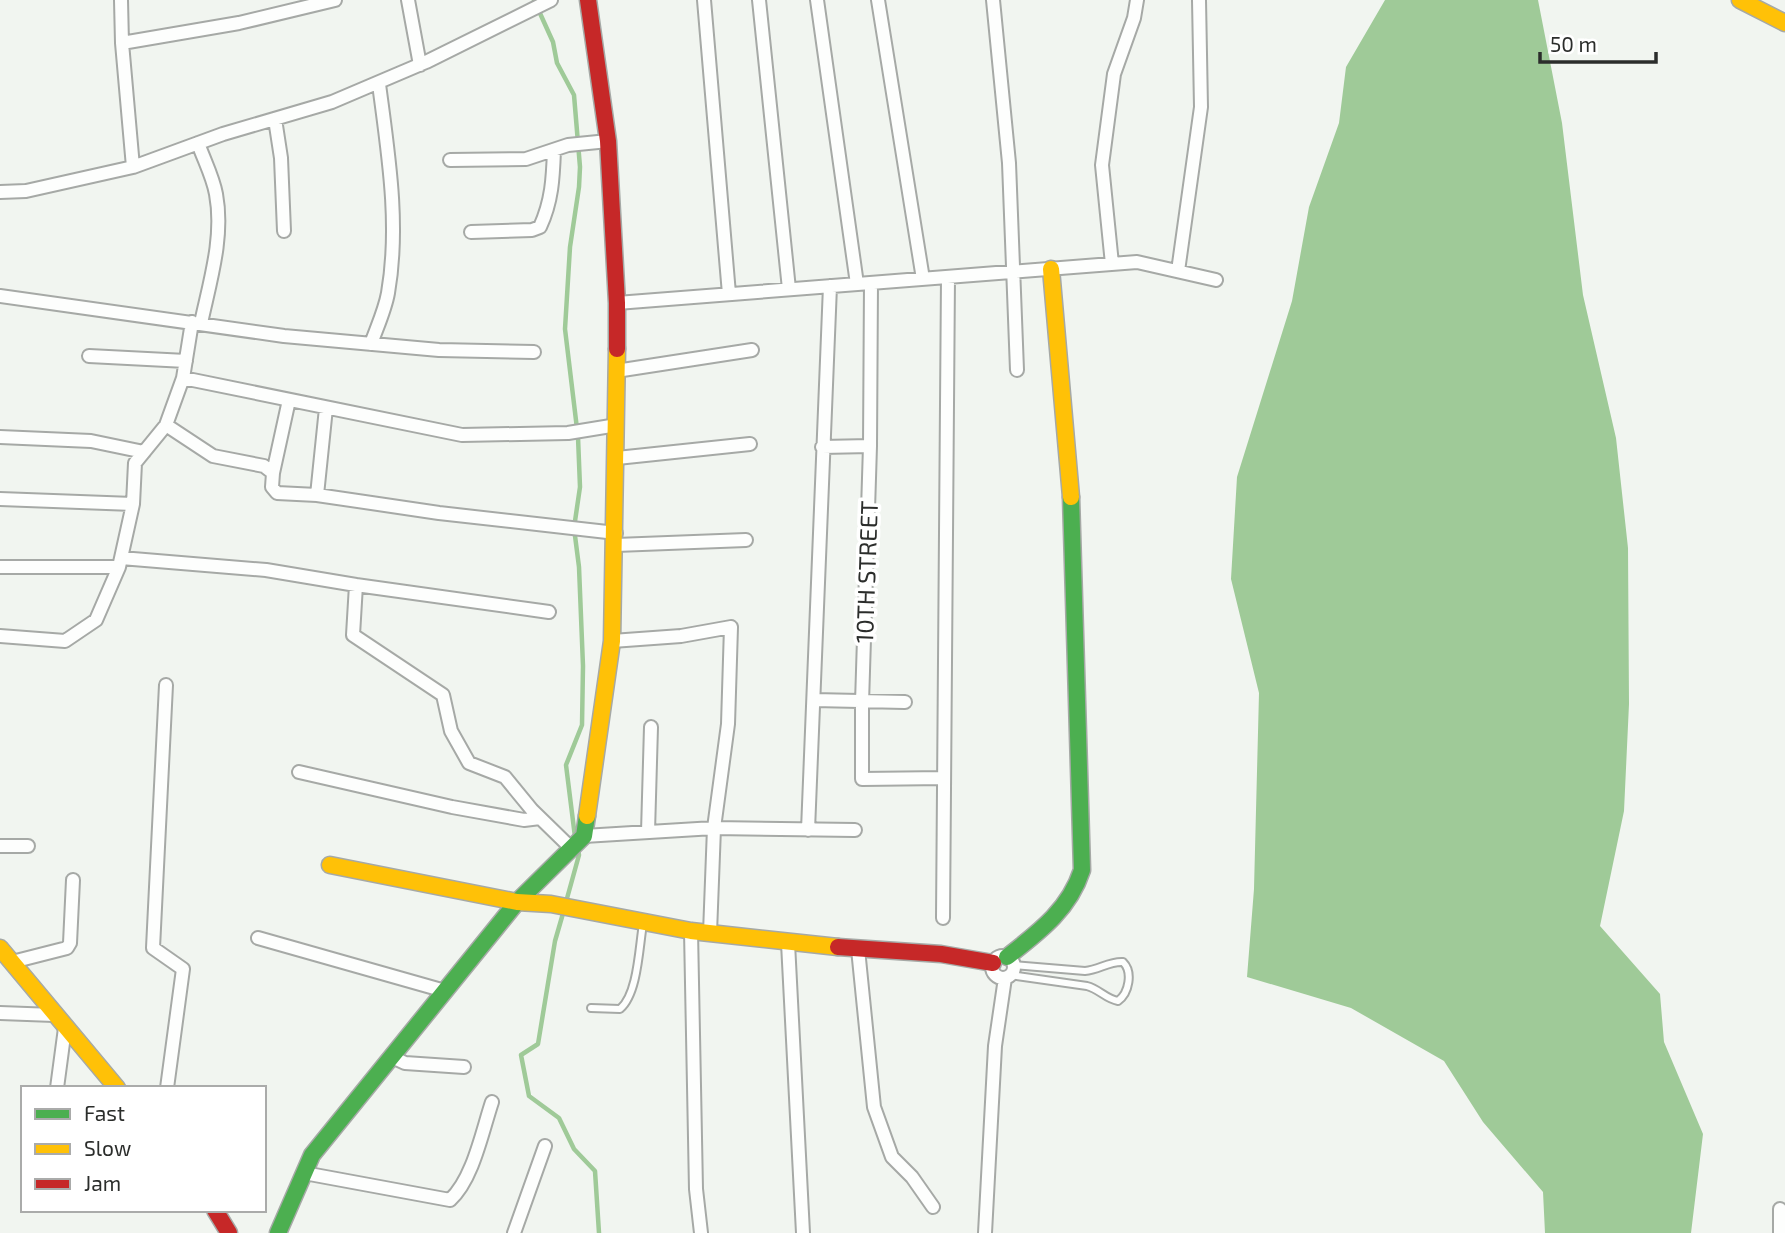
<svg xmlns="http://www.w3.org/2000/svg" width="1785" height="1233" viewBox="0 0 1785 1233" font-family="'Exo 2',sans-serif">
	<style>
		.water { fill: #9fca98 }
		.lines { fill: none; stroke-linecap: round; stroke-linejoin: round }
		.stream { stroke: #9fca98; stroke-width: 4.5 }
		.lane-casing { stroke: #a6a9a6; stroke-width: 10 }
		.street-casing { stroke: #a6a9a6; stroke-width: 16 }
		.fast-casing { stroke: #a6a9a6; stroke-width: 19 }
		.slow-casing { stroke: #a6a9a6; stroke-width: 19 }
		.jam-casing { stroke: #a6a9a6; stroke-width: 19 }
		.lane { stroke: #fdfefd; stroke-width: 6 }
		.street { stroke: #fdfefd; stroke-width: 12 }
		.fast { stroke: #4caf50; stroke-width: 16 }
		.slow { stroke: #ffc107; stroke-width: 16 }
		.jam { stroke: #c62828; stroke-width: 16 }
		.labels { text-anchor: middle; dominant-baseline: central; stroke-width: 7; stroke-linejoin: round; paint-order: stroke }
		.street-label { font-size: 24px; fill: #2b2d2b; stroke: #fff }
	</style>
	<rect width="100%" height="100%" fill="#f1f5f0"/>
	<!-- water -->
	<path class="water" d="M1385 0H1538L1562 123 1583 295 1616 438 1628 548 1629 704 1624 811 1600 926 1660 994 1664 1042 1703 1134 1691 1233H1545L1543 1192 1483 1122 1444 1061 1351 1008 1247 977 1254 889 1259 693 1231 579 1237 477 1292 301 1309 207 1339 123 1346 67Z"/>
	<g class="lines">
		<!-- stream -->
		<path class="stream" d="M534 0 553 42 557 63 574 95 580 167 579 187 570 247 565 329 578 437 580 487 574 528 579 567 583 666 582 725 566 765 575 837
			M566 902 579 855 578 849
			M564 910 555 941 538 1044 521 1055 529 1096 559 1118 574 1149 595 1171 599 1233"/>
		<!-- lane casing -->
		<g class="lane-casing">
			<path id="lane" d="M1010 975 1087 986C1099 989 1106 999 1118 1001 1129 993 1133 972 1123 962 1109 961 1099 970 1085 971L1014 965
				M591 1008 620 1009C638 994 639 947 643 924"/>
		</g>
		<!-- street casing -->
		<g class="street-casing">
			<path id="street" d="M121 0 122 43 133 167
				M408 0 420 65
				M704 0 729 294
				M759 0 789 289
				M817 0 857 284
				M878 0 923 279
				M993 0 1009 163 1017 370
				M122 43 239 23 335 0
				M275 119 281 158 284 231
				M198 143C204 160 213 177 216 194 224 237 210 281 201 323
				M450 160 526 159 568 145 608 141
				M0 192 26 191 133 167 223 134 332 102 426 62 551 0
				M471 232 532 230 540 227C552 201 553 178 554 150
				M1112 264 1102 165 1114 74 1134 18 1137 0
				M1178 271 1201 107 1199 0
				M871 283 870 446 862 703V779L944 778
				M0 296 284 336 439 350 534 352
				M617 303 1137 262 1216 280
				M371 344C377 327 385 310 388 293 400 224 388 153 379 84
				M89 356 186 361
				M616 371 752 350
				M183 378 462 435 568 433 617 425
				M326 408 317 495 439 513 616 533
				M166 425 213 456 264 466 273 473 272 487 277 493 317 495
				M0 437 91 441 144 452
				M822 447 870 446
				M617 458 750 444
				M273 473 289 400
				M0 499 133 504
				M616 545 746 540
				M121 558 266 570 356 585 353 635 443 695 451 731 469 763 505 777 532 810 571 848
				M0 567H119
				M356 585 549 612
				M0 636 65 641 96 620 119 567 133 504 135 463 166 425 183 378 192 322
				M612 641 681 636 731 627 728 724 714 828 710 933
				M166 685 153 948 183 969 167 1088
				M814 700 905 702
				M299 772 452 807 524 820 540 818
				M808 830 830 286
				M648 832 651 727
				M584 836 714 828 855 830
				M0 846H28
				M943 918 948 277
				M691 931 696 1189 701 1233
				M258 938 445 991
				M788 943 803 1233
				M858 949 874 1107 892 1157 912 1177 933 1207
				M992 967a11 11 0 1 1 22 0a11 11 0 1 1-22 0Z
				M12 962 67 948 70 943 73 880
				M0 1013 54 1015
				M392 1057 405 1063 464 1067
				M57 1088 65 1028
				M304 1173 450 1200C473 1179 482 1132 492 1102
				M1780 1209V1233
				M514 1233 545 1146
				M985 1233 995 1046 1005 978"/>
		</g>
		<!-- fast casing -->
		<g class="fast-casing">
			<path id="fast" d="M1007 957C1039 932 1069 910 1082 870L1071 497
				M278 1233 312 1155 517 902 584 836 587 816"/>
		</g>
		<!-- slow casing -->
		<g class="slow-casing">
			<path id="slow" d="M1740 0 1785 23
				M1051 269 1071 497
				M587 816 612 641 617 349
				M330 865 517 902 551 904 691 931 838 947
				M0 948 117 1088"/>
		</g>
		<!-- jam casing -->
		<g class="jam-casing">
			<path id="jam" d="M588 0 608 141 617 303V349
				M838 947 941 954 993 963
				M215 1210 229 1233"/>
		</g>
		<!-- lane -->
		<use href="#lane" class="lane"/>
		<!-- street -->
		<use href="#street" class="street"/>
		<!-- fast -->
		<use href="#fast" class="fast"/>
		<!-- slow -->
		<use href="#slow" class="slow"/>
		<!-- jam -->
		<use href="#jam" class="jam"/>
	</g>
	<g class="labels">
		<!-- street labels -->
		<g class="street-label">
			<text transform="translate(866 572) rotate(-88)">10TH STREET</text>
		</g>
	</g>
	<!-- legend -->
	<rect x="21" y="1086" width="245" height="126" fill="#ffffff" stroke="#aaabaa" stroke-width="2"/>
	<rect x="35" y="1109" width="35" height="10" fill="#4caf50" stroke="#aaabaa" stroke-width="2"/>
	<text x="84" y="1121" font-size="21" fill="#2b2d2b">Fast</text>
	<rect x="35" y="1144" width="35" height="10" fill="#ffc107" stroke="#aaabaa" stroke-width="2"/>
	<text x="84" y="1156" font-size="21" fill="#2b2d2b">Slow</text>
	<rect x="35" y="1179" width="35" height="10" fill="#c62828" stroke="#aaabaa" stroke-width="2"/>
	<text x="84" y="1191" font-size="21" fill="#2b2d2b">Jam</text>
	<!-- scale -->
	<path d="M1540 52v10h116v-10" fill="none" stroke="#2b2d2b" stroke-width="3.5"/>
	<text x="1550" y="52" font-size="21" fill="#2b2d2b" stroke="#ffffff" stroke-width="5" paint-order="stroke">50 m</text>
</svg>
